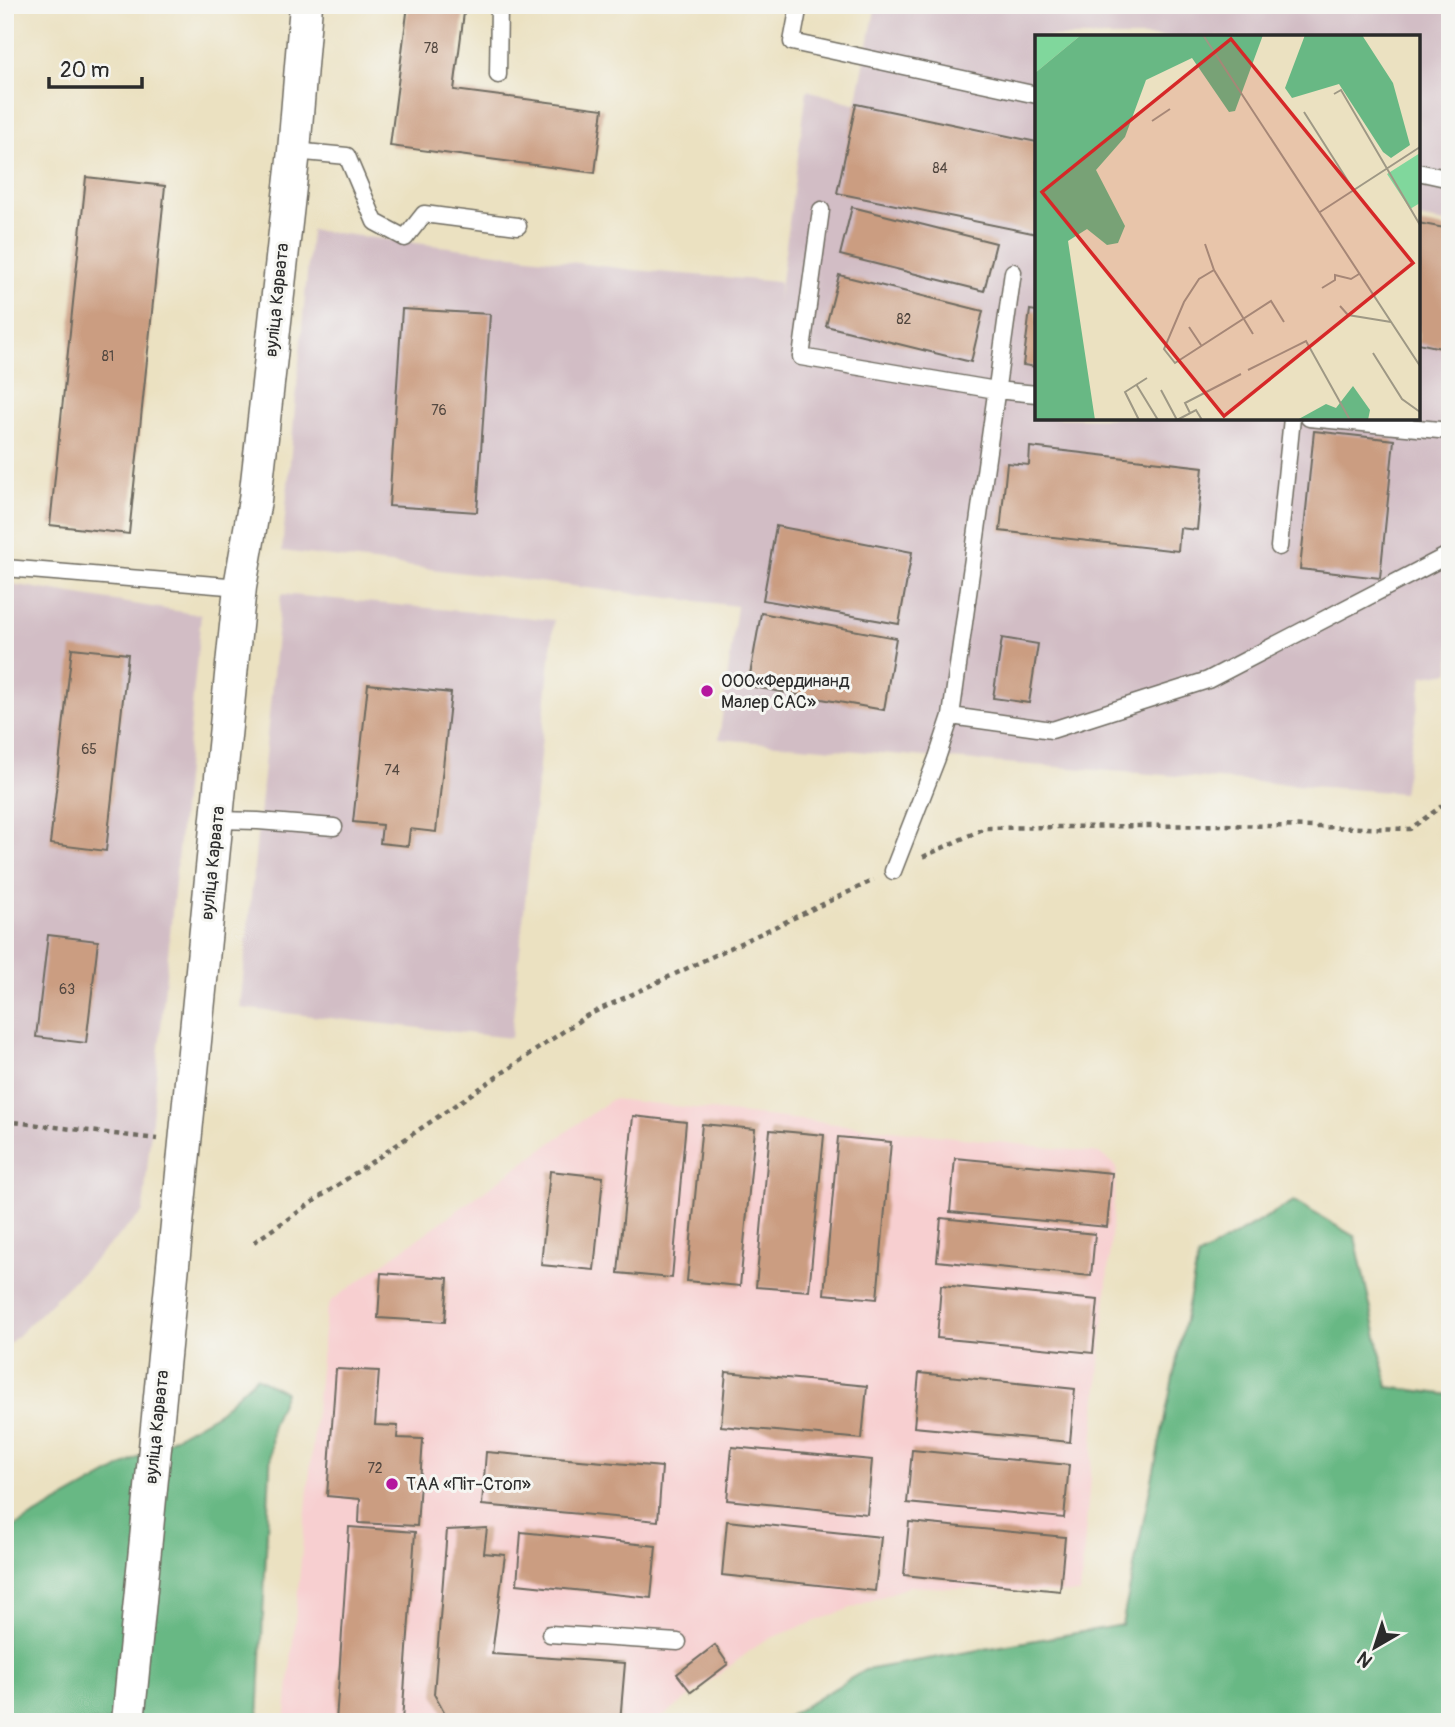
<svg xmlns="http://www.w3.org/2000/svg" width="1455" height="1727" viewBox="0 0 1455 1727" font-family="Pangolin,sans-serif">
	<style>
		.built { fill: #f7cfd0 }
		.industrial { fill: #d2bdc5 }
		.forest { fill: #68b884; stroke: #4a7258; stroke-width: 2 }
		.building { fill: #cb9d81 }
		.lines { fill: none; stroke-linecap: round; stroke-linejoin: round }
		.lane-casing { stroke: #6e6b60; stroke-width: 19 }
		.street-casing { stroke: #6e6b60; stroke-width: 35 }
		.path { stroke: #6e6b60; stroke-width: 4.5; stroke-dasharray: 5 5; stroke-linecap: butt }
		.lane { stroke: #fff; stroke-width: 16 }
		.street { stroke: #fff; stroke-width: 32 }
		.poi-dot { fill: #b5179e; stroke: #f6f6f2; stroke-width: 2.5 }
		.labels { text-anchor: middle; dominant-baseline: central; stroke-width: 6; stroke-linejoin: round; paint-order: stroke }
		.number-label { font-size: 14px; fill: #534840 }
		.street-label { font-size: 18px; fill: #2b2b2b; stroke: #f6f6f2 }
		.poi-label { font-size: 18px; fill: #2b2b2b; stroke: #f6f6f2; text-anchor: start }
		.inset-road { fill: none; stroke: #9e9885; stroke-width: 2 }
		.view { fill: #d62828; fill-opacity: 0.15; stroke: #d62828; stroke-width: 3.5 }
		.inset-edge { fill: none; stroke: #2b2b2b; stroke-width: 3.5 }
	</style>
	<rect width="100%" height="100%" fill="#f6f6f2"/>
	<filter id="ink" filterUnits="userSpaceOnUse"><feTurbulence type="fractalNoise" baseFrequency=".0143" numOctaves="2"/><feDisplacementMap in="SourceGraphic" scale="14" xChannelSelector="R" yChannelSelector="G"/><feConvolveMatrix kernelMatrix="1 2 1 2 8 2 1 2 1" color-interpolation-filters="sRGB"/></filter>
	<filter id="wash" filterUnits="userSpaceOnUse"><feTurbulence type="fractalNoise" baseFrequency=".00686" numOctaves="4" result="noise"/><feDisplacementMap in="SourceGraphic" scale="28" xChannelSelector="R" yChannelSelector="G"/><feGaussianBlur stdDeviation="1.57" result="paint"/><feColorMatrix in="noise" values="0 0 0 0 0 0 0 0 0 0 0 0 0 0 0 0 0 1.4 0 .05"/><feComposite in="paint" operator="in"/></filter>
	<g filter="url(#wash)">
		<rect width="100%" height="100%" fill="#ebe1c1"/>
		<!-- built -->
		<path class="built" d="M612 1099 1099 1153 1117 1167 1080 1594 910 1586 763 1641 656 1722H285L321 1359 326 1314 331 1301Z"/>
		<!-- industrial -->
		<path class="industrial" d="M876 5H1450V224L1418 218V37H1037V141L970 128 1037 142V418H1418V223L1450 229V672L1423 676 1403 793 937 758 719 739 737 606 282 551 311 230 634 270 780 282 778 304 807 90 856 104Z
			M5 583 201 615 143 1212 5 1348Z
			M281 594 554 620 511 1038 240 1008Z"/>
		<!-- forest -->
		<path class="forest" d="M1294 1201 1355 1237 1388 1387 1450 1395V1722H779L865 1670 1122 1625 1198 1257Z
			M256 1377 285 1392 272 1425 258 1722H5V1532L218 1413Z"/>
		<g id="blocks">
			<!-- building -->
			<path class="building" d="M408 5H465L454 90 603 109 595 173 390 146Z
				M856 104 1037 142V234L837 193Z
				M86 177 165 186 129 534 50 525Z
				M852 207 996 243 984 291 840 255Z
				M1418 223 1450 229V350L1418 343Z
				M839 275 983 311 971 362 826 326Z
				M402 309 490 314 477 512 389 506Z
				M1030 310 1037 311V367L1023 365Z
				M1314 431 1394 440 1380 578 1300 569Z
				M1030 447 1203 467 1197 530 1180 528 1178 551 1000 531 1007 463 1029 465Z
				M776 526 912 552 899 624 763 600Z
				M761 613 896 638 884 710 748 686Z
				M1002 638 1038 644 1029 703 993 698Z
				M72 648 128 654 106 851 50 844Z
				M368 684 451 693 436 832 410 829 408 846 380 843 382 825 353 822Z
				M48 935 98 941 86 1043 36 1037Z
				M633 1116 686 1122 672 1278 618 1273Z
				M702 1124 755 1129 740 1286 687 1281Z
				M770 1130 824 1135 809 1291 756 1287Z
				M838 1137 891 1142 877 1299 824 1294Z
				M955 1158 1112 1173 1107 1227 950 1212Z
				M550 1171 603 1177 594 1270 541 1265Z
				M941 1218 1095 1234 1091 1276 937 1261Z
				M381 1273 448 1278 445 1322 378 1318Z
				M941 1285 1098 1300 1093 1353 937 1338Z
				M336 1369 379 1371 375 1425 398 1426 397 1438 423 1439 417 1526 359 1523 360 1499 327 1496Z
				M726 1372 867 1386 862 1439 721 1426Z
				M919 1373 1075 1389 1070 1442 914 1427Z
				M732 1447 872 1460 867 1514 727 1500Z
				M912 1450 1069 1465 1064 1518 907 1503Z
				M486 1452 662 1467 658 1521 482 1505Z
				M727 1521 881 1537 875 1591 722 1575Z
				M909 1522 1065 1537 1060 1591 904 1575Z
				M349 1527 415 1532 402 1722H336Z
				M487 1528 484 1553 505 1555 492 1654 625 1663 620 1722H535L512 1719 447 1718 434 1694 447 1530Z
				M521 1532 656 1546 651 1598 517 1584Z
				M715 1645 728 1664 691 1692 677 1674Z"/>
		</g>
	</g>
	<g filter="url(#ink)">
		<use href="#blocks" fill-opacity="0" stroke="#6e6b60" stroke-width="2"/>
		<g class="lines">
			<!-- lane casing -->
			<g class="lane-casing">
				<path id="lane" d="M799 5 792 42 1037 95
					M498 75 499 5
					M294 151 347 156 375 222 405 238 424 214 518 226
					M1418 172 1450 179
					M821 210 801 357 996 390 1037 394
					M1309 418 1450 431
					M1279 547 1292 418
					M5 568 240 587
					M951 716 1052 730 1208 680 1450 554
					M217 820 258 821 334 827
					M893 871 937 758 951 716 1013 272
					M550 1634 678 1642"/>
			</g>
			<!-- street casing -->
			<g class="street-casing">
				<path id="street" d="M128 1722 232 665 240 587 255 500 294 151 306 5"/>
			</g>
			<!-- path -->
			<path class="path" d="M923 857 985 828 1223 825 1410 829 1450 800
				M5 1121 157 1139
				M254 1242 586 1016 874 880"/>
			<!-- lane -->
			<use href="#lane" class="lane"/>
			<!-- street -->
			<use href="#street" class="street"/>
		</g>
	</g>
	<!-- markers -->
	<g class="poi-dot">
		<circle cx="707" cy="691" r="7"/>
		<circle cx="392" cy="1484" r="7"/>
	</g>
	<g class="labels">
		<!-- number labels -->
		<g class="number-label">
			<text x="431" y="48">78</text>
			<text x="940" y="168">84</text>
			<text x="904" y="319">82</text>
			<text x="108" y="356">81</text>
			<text x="439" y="410">76</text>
			<text x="89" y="749">65</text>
			<text x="392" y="770">74</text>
			<text x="67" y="989">63</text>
			<text x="375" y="1468">72</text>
		</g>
		<!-- street labels -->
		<g class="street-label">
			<text transform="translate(277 300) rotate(-84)">вуліца Карвата</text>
			<text transform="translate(213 863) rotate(-84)">вуліца Карвата</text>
			<text transform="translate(157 1427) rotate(-84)">вуліца Карвата</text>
		</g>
		<!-- poi labels -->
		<g class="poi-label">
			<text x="721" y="681">ООО«Фердинанд<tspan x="721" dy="21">Малер САС»</tspan></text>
			<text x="406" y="1484">ТАА «Піт-Стоп»</text>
		</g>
	</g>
	<!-- overview -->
	<g transform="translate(1035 35)">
		<rect width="385" height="385" fill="#ebe1c1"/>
		<path d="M0 0H46L0 38ZM385 118V168L375 174 352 139Z" fill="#80d79c"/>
		<path d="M46 0H228L200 76 194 77 157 23 111 45 90 102 61 135 90 191 83 208 72 210 52 194 33 206 60 385H0V38ZM270 0H327L358 48 375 110 356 123 348 117 304 49 257 63 250 53ZM318 351 335 375 333 385H262L291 369 301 373Z" fill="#68b884"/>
		<path class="inset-road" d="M168 0 385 331M299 59 306 55 385 190M269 77 318 154M117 86 135 74M285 177 385 112M170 209 179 235 218 299M179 235 164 244 149 267 129 314 140 328 236 266 249 287M287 253 300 245V240L316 244 324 239M305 271 313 280 356 287M154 292 166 310M338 318 367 364 385 377M213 335 271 306 315 385M101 349 123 385M126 355 142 385M155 378 150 368 206 339M104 385 90 357 112 343M142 385 161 375 167 385"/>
		<path class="view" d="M196 4 378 228 189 381 7 157Z"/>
		<rect width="385" height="385" class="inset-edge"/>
	</g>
	<!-- margin -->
	<rect width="1455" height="1727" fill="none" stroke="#f6f6f2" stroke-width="28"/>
	<!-- north arrow -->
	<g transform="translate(1375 1647) rotate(219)" stroke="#f6f6f2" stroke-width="5" paint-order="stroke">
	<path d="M0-5L12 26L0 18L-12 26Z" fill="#2b2b2b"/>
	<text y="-10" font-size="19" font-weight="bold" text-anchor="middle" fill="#2b2b2b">N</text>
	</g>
	<!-- scale -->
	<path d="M49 77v10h93v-10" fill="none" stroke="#2b2b2b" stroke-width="3.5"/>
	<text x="60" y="77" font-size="21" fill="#2b2b2b" stroke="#f6f6f2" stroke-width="5" paint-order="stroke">20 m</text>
</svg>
